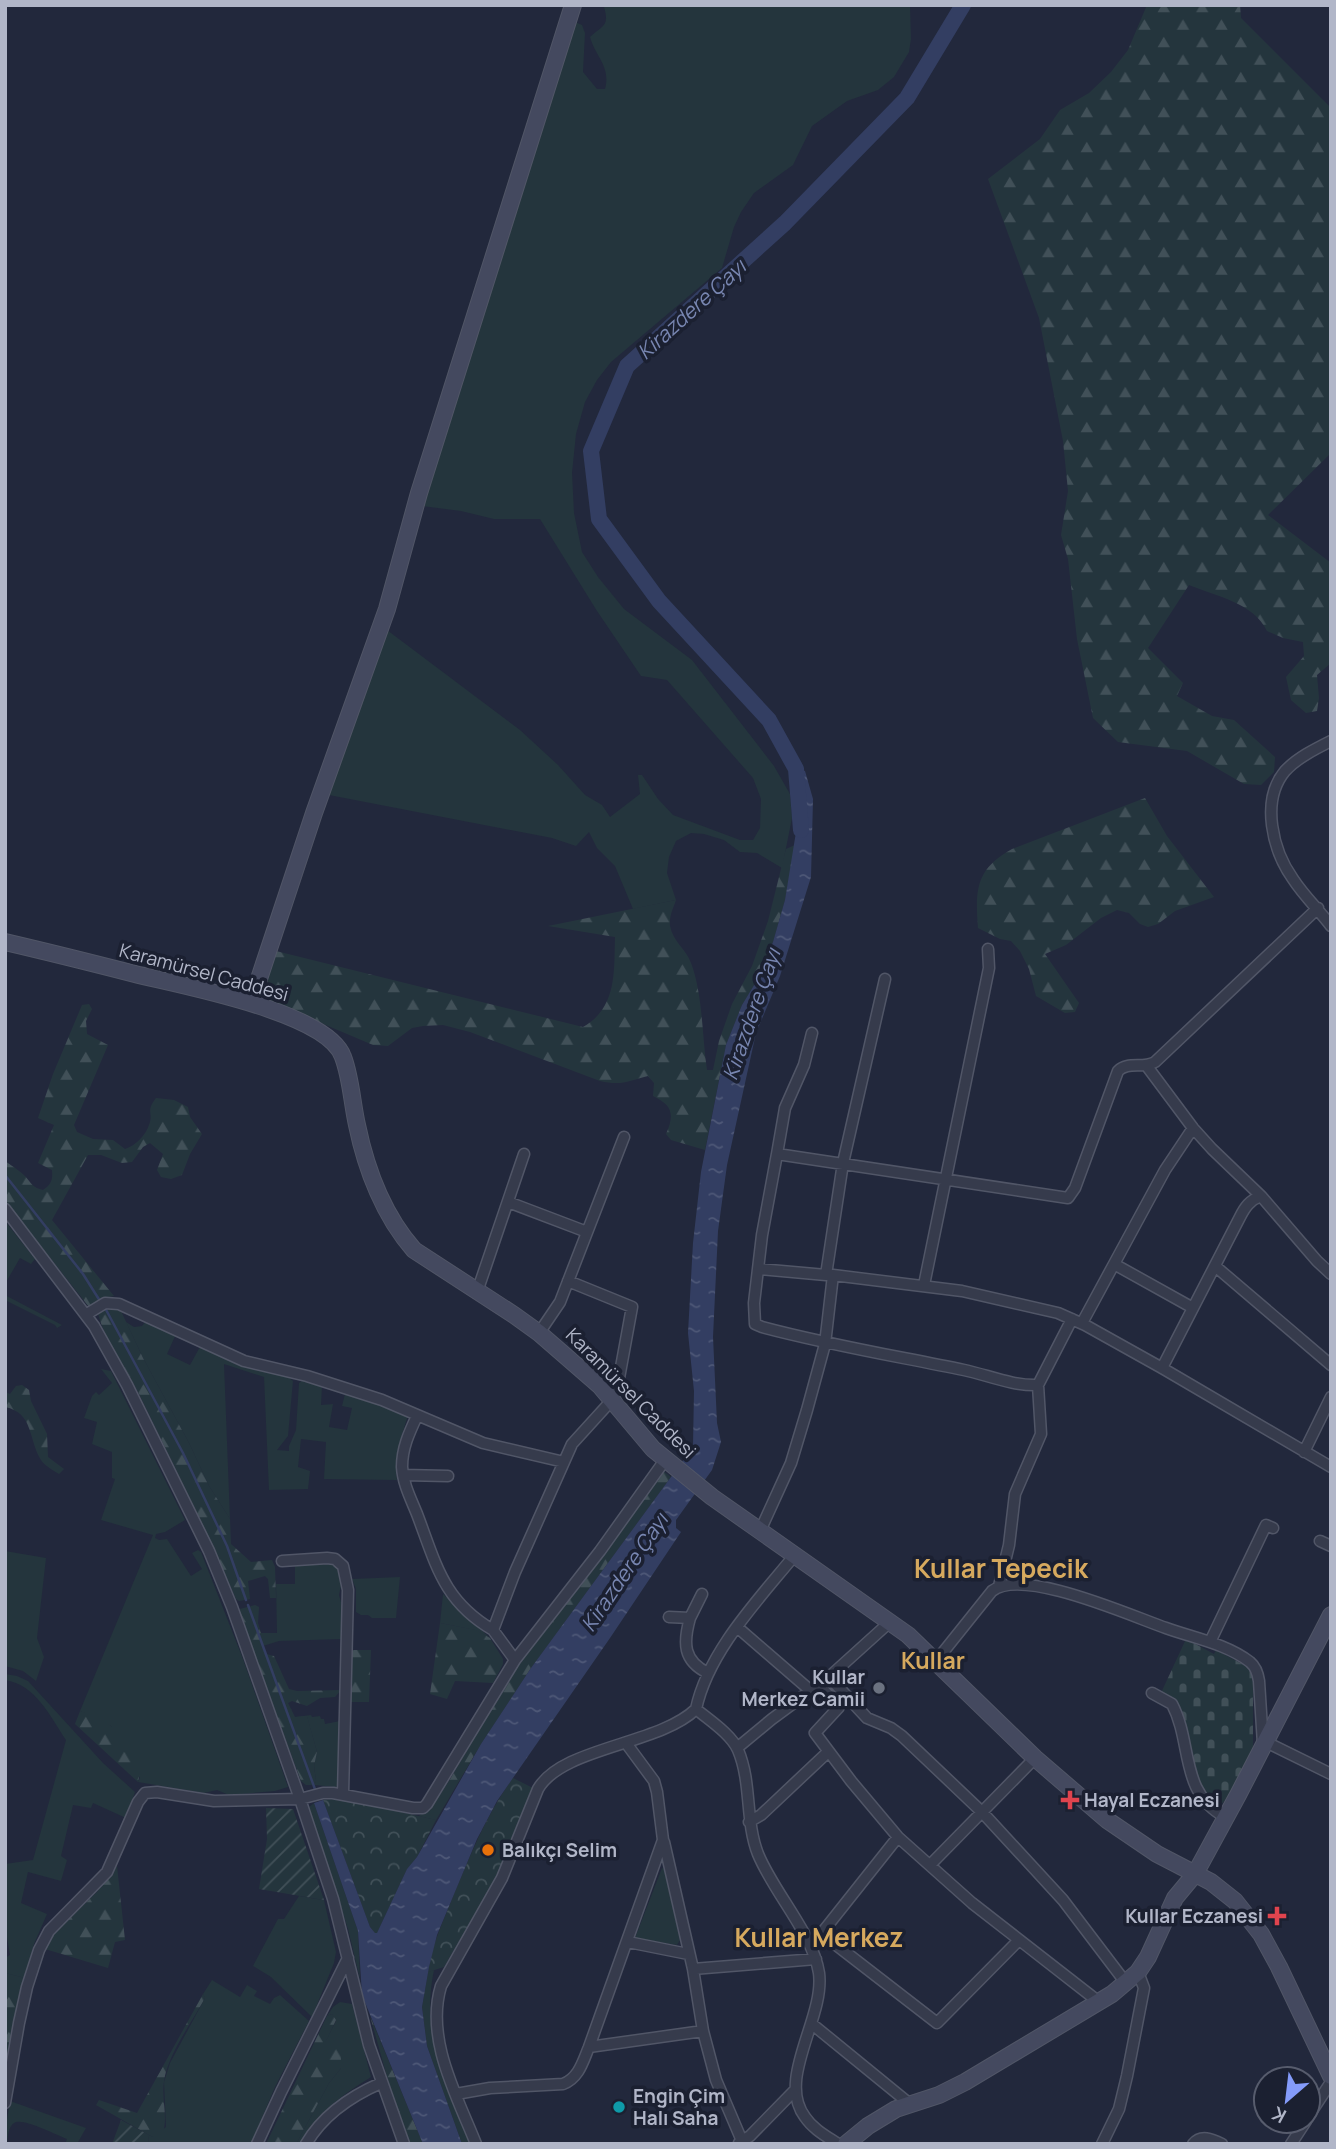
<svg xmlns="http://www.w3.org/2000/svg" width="1336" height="2149" viewBox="0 0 1336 2149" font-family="Manrope,sans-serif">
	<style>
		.grass { fill: #24353d }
		.forest { fill: url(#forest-firs) }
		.cemetery { fill: url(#cemetery-stones) }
		.park { fill: url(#park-crowns) }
		.garden { fill: url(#garden-furrows) }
		.water { fill: url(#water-ripples) }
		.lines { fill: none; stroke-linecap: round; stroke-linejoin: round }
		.stream { stroke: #333e62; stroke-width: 2.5 }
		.river { stroke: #333e62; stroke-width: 16 }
		.street-casing { stroke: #515667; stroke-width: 13 }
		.secondary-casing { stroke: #515667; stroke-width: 18 }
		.street { stroke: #363b4c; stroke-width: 10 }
		.secondary { stroke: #44495f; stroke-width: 16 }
		.worship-dot { fill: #6b7280; stroke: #1b2031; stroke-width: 2.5 }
		.health-dot { fill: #e0444e; stroke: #1b2031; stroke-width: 2.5 }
		.food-dot { fill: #e8710a; stroke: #1b2031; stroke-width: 2.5 }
		.culture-dot { fill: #0f9aa8; stroke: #1b2031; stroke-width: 2.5 }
		.labels { text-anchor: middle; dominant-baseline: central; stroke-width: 7; stroke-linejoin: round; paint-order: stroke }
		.street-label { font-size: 19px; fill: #b1b6c8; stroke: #1b2031 }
		.poi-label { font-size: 19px; font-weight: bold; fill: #b1b6c8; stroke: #1b2031; text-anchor: start }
		.water-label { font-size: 21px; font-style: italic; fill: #7886b1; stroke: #1b2031 }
		.quarter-label { font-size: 23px; font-weight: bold; fill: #d6a95e; stroke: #1b2031 }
		.district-label { font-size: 26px; font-weight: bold; fill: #d6a95e; stroke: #1b2031 }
	</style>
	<defs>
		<pattern id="forest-firs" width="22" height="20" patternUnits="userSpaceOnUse" patternTransform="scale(1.75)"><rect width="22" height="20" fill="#24353d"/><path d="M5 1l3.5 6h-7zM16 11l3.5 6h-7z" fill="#415058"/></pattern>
		<pattern id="cemetery-stones" width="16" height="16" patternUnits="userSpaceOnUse" patternTransform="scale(1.75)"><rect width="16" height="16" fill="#24353d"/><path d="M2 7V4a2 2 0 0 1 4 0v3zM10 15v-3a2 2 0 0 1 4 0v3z" fill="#415058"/></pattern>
		<pattern id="park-crowns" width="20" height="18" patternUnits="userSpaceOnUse" patternTransform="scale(1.75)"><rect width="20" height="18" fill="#24353d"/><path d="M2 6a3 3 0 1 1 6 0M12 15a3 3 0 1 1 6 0" fill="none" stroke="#415058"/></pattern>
		<pattern id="garden-furrows" width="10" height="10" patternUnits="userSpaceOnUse" patternTransform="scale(1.75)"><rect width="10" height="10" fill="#24353d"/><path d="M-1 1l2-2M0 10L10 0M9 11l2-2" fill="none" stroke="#415058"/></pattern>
		<pattern id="water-ripples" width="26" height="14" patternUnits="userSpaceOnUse" patternTransform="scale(1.75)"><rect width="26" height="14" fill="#333e62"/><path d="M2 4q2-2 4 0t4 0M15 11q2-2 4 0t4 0" fill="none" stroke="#4e5877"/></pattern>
	</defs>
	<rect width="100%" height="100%" fill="#22283c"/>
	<!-- grass -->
	<path class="grass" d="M600 5H910L911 39 909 52 894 77 878 90 847 101 812 126 793 165 754 193 741 212 734 227 722 268 611 362 597 380 585 402 576 434 572 473 574 513 582 552 598 577 624 609 692 660 774 766 790 794 792 818 782 868 757 853 740 852 724 840 704 834 691 833 676 841 669 857 667 873 676 900 633 909 615 866 597 848 589 832 576 846 552 838 329 795 387 630 520 730 558 765 585 795 602 805 610 817 640 794 638 775H642L658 799 673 815 740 840H753L760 828 761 799 753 778 667 680 641 676 597 611 540 519H494L461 511 422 506 575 22 582 25 585 33 583 72 597 89H605C611 66 596 58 590 37 602 25 610 27 604 7Z
		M5 1221 35 1259 31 1264 20 1258 5 1284Z
		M5 1295 62 1325 57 1328 55 1325 5 1300Z
		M147 1320 176 1334 167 1354 190 1365 201 1345 286 1375 293 1381 288 1436 277 1450 289 1451V1446L296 1430 299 1383 304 1379 322 1385 321 1405 333 1404 329 1427 347 1430 352 1408 342 1406 345 1394 365 1399 408 1415C401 1439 394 1455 397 1480L324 1479 326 1442 301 1439 298 1467 310 1471 308 1489 269 1490 264 1377 224 1364 230 1519 209 1486 189 1443 143 1358 126 1322 134 1327 142 1326Z
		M101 1369 111 1371 185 1520 165 1532 156 1534 155 1538 159 1540 167 1539 191 1576 202 1569 192 1553 198 1550 201 1552 243 1659 288 1787 275 1791 229 1795 217 1790 204 1793 138 1782 140 1778 111 1726 80 1711 153 1535 101 1520 115 1479 112 1478V1452L92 1444 97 1422 84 1418 92 1396 96 1392 99 1395 112 1383Z
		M5 1551 46 1558 37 1638 44 1657 36 1681 23 1671 5 1666Z
		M295 1564H332L340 1568 341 1586 339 1595 343 1609 342 1639 279 1641 263 1646 258 1633H277L276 1584H295Z
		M400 1577 396 1618H372L368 1615H361L356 1612V1589L352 1579Z
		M443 1594 490 1638 475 1630 440 1623Z
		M5 1674 17 1676 28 1681 103 1763 135 1792 126 1818 93 1803 91 1808 73 1805 61 1856 67 1860 61 1881 28 1872 21 1903 47 1914 34 1944 25 1978 5 1973V1958L10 1955 5 1926V1864L33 1860 66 1740C50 1716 36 1685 5 1680Z
		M311 1715 312 1717 320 1716 321 1719H324L325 1724 340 1721 339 1785 336 1787 314 1785 316 1781 314 1766 317 1752 307 1717H295Z
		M314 1803 358 1931 360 1979 348 1929 310 1813 309 1807Z
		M662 1868 664 1869 680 1940 677 1945 635 1938Z
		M299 1896 324 1900 336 1952 334 1963 312 2017 271 1977 253 1966 278 1919H284Z
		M434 1970C420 2037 447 2083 471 2144H462L427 2046 422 2007 428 1972Z
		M212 1980 240 1997 247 1985 257 1991 254 1996 270 2004 274 1998 280 1995 309 2021 275 2087 251 2144H148L149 2135 153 2137 166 2127 164 2082 170 2063 205 1998 203 1994Z
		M340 2002 352 2004 371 2077C342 2095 317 2113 300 2144H296L329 2083 341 2068 324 2044 336 2021 332 2014 327 2016 333 2007Z
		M10 2101 86 2128 77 2144H65L67 2139C56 2135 22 2117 14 2123 8 2127 8 2137 7 2144H5V2131Z"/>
	<!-- forest -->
	<path class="forest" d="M1147 5H1240L1241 18 1331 108V453L1268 515 1331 563V663L1317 675 1319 698 1317 711 1306 713 1291 700 1286 677 1304 656 1303 642 1283 638 1267 631C1254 603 1216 596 1189 585L1148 648 1183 683 1177 696 1212 716 1234 720 1275 757 1274 772 1261 785 1244 784 1187 751 1118 742 1093 718 1077 639 1068 559 1061 535 1068 491 1063 441 1039 318 988 179 1040 139 1060 110 1089 93 1111 72 1128 50Z
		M1145 798 1167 836 1214 897 1175 911 1158 924 1148 927 1140 924 1129 913 1117 910 1101 918 1066 945 1045 954 1079 1003 1075 1012 1065 1013 1036 996 1029 969 1020 951 1011 941 1000 939 978 928C975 889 976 869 1012 849Z
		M795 845 785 900 773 942 759 977 742 1005 726 1045 705 1150 671 1140 666 1134C675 1114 672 1105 653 1096L654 1083 648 1076C629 1081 621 1086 600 1081L470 1032 443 1025 423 1026 412 1028 388 1046 373 1045 274 1003C260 989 271 969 276 951L583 1027C617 1008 614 972 615 937L548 926 676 900C673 909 669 916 670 926 673 942 686 949 691 963 703 995 702 1037 707 1070H713L719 1041 732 1004 752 966 768 921 786 849Z
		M89 1004 92 1009 86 1021 87 1034 108 1045 74 1125 77 1132 93 1139 113 1140 125 1149C135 1146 146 1135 149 1125 154 1112 145 1112 156 1098L174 1100 188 1107 190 1117 202 1134 190 1154 182 1175 171 1179 161 1177 157 1170 163 1154 150 1143 143 1147 132 1162 122 1163 101 1155H88L52 1220 114 1296 104 1298 89 1307 5 1201V1161C12 1166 20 1171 25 1176 31 1183 33 1188 43 1190 51 1185 53 1180 52 1170L38 1163 54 1125 38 1118 53 1074 82 1005Z
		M104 1307 120 1309 143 1358 189 1443 209 1486 230 1519 231 1544 251 1562 272 1560 275 1567 276 1598H270L268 1579 265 1576 248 1581 250 1599 239 1601 236 1599C206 1530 172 1462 139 1394 126 1369 104 1340 98 1313Z
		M22 1385 29 1390 31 1401 47 1434 48 1457 64 1469 59 1474C53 1470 45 1466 41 1460 28 1439 34 1413 5 1407V1392L10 1394 16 1386Z
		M662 1470 671 1477 531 1668 481 1744 436 1820 419 1816 436 1801 449 1781 512 1674 536 1640Z
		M255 1605 259 1607 258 1623 261 1633 258 1634 266 1654 274 1656 289 1689 297 1691 341 1690 335 1697 320 1698 307 1706 292 1701 288 1703 295 1717 307 1716 317 1752 314 1766 316 1781 314 1785H306L301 1781 240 1616V1609Z
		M440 1623 476 1630 490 1638 503 1659V1664L493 1683 455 1681 447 1699 430 1694Z
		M350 1650H371L369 1702H348Z
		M80 1711C91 1715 103 1719 112 1727 125 1739 144 1764 138 1782L75 1724Z
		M117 1866 125 1940 115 1942 108 1968 45 1949 55 1932 97 1892Z
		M5 1973 25 1978 5 2082Z
		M203 1994 205 1998C192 2022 168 2054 164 2081 161 2099 169 2119 162 2135L153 2137 149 2135 96 2105 99 2100 137 2113Z
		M332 2014 336 2020 325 2043 337 2046 341 2053V2068L329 2083 296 2144H266L327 2016Z
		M370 2016 423 2144H410L390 2087Z"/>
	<!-- cemetery -->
	<path class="cemetery" d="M1186 1639 1214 1654 1216 1650 1246 1666 1253 1675V1756L1228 1798 1219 1806H1212L1201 1790 1176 1704 1161 1693Z"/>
	<!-- park -->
	<path class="park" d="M513 1778 533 1788 499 1873 444 1967 428 1972C432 1944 444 1920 454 1894 471 1854 487 1813 513 1778Z
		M337 1799 349 1800 436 1820 417 1857 407 1869 377 1933H375L370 1927 323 1800Z"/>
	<!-- garden -->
	<path class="garden" d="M266 1808 293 1809 324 1900 259 1889 267 1839Z
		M121 2120 149 2135 148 2144H112Z"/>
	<!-- water -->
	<path class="water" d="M796 769 805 771 813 799 811 877 780 976 756 1033 727 1165 718 1231 713 1337 717 1423 721 1442 712 1470 676 1520V1528L681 1532 610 1638 497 1801 477 1839 437 1935 429 1967 422 2007 427 2046 462 2144H423L362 1995 358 1931 314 1803 323 1800 370 1927 375 1933H377L407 1869 417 1857 481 1744 531 1668 693 1447 694 1391 688 1333 693 1243 701 1172 726 1045 742 1005 759 977 773 942 785 900 802 795Z"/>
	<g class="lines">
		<!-- stream -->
		<path class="stream" d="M5 1175 83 1274 100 1301
			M104 1306 183 1453 227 1546 246 1600
			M248 1605 316 1792"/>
		<!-- river -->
		<path class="river" d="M801 830 796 769 769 720 659 601 599 519 591 451 627 366 785 223 907 98 963 5"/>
		<!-- street casing -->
		<g class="street-casing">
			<path id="street" d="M1331 741C1315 749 1297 758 1285 771 1260 801 1273 851 1293 879 1304 896 1319 910 1331 926
				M1146 1065 1193 1128 1212 1149 1261 1196
				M777 1154 785 1108 804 1065 812 1033
				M508 1202 587 1232
				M5 1209 94 1326 127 1385 209 1551 232 1607 300 1799 333 1899 369 2045 404 2144
				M1114 1264 1165 1170 1193 1128
				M1215 1266 1331 1365
				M759 1269 826 1275
				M833 1275 962 1291 1058 1313 1085 1325 1162 1368 1331 1467
				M924 1285 989 968 988 949
				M477 1292 524 1154
				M87 1314 105 1303 119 1304 244 1361 307 1376 382 1400 483 1443 564 1462
				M1072 1319 1038 1385C1012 1386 988 1375 964 1370 896 1356 829 1345 762 1327L755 1324 754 1303 762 1235 777 1154 1068 1198 1075 1188 1118 1071C1128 1061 1143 1069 1155 1062L1318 908
				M1082 1323 1114 1264 1193 1308
				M539 1333 560 1302 624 1137
				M1162 1368 1240 1217C1245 1207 1250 1200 1261 1196L1317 1261 1331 1274
				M417 1416C409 1433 402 1448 402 1467 403 1484 411 1499 417 1514 436 1564 443 1601 493 1630
				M1304 1452 1331 1397
				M403 1475 448 1476
				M760 1531 791 1463 807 1410 825 1344 833 1275H826L843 1163 885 979
				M1320 1541 1331 1546
				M794 1556C758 1600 708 1652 696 1709 709 1720 731 1734 738 1750 752 1783 745 1821 758 1854 774 1893 813 1934 819 1973 825 2018 776 2079 805 2117 813 2129 826 2136 838 2144
				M282 1561 327 1558 335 1559 343 1566 348 1590 343 1794
				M999 1586 1009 1545 1015 1494 1041 1434 1038 1385
				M669 1617 690 1618C683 1643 683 1661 708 1673
				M690 1618 702 1594
				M737 1627 811 1691
				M1210 1642 1266 1525 1273 1528
				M515 1660 600 1551 665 1460
				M936 1661 992 1591C1023 1567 1131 1616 1166 1628 1194 1638 1227 1644 1250 1662 1256 1667 1258 1674 1259 1681L1263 1744
				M829 1677 867 1718 891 1728 902 1736 982 1812 1063 1900 1126 1983
				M819 1685 839 1707 815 1733 851 1781 898 1837 972 1903 1099 2002
				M1152 1693 1172 1704C1193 1744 1179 1792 1225 1817
				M1266 1742 1331 1774
				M737 1748 772 1719 829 1677 891 1621
				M749 1822 761 1815 828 1752
				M664 1842 693 1969
				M930 1865 1035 1758
				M822 1934 937 2023 1019 1940
				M817 1939 898 1837
				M628 1942 688 1954
				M812 2024 910 2104
				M589 2047 703 2031
				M456 2094 490 2088 563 2084C579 2078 583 2061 589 2047L663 1840 657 1792 654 1781 626 1743
				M5 2103 19 2023 27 1987 39 1950 49 1931 107 1872 138 1802 145 1793 157 1792 214 1801 300 1799 323 1793H333L413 1808H423L427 1804 515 1660 493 1630 515 1572 572 1444 612 1400 617 1389 632 1307 568 1281
				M1308 2117 1331 2082
				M742 2141 716 2080 703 2031 693 1969 816 1959
				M739 2143 750 2136 795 2090
				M257 2144 281 2092 348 1958
				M306 2144C323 2115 351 2096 381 2083
				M476 2144C457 2096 425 2039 441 1986L502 1878 538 1789C562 1747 659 1745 696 1709
				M1102 2144 1119 2109 1127 2076 1144 1988 1138 1972
				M1193 2144C1201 2134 1212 2139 1222 2144
				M1291 2144 1306 2121"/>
		</g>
		<!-- secondary casing -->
		<g class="secondary-casing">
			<path id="secondary" d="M5 942C48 952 92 963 135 974 179 985 328 1012 343 1057 351 1078 352 1103 357 1125 366 1169 384 1216 414 1250L514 1315 539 1333 600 1386 653 1449 712 1497 908 1635 1035 1758 1107 1820 1157 1854 1211 1882 1235 1901 1261 1934 1279 1967 1331 2076
				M251 1003 314 813 387 609 419 493 573 5
				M846 2144 868 2126 896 2109 939 2095 965 2082 1112 1994 1138 1972 1148 1957 1175 1898 1195 1874 1238 1795 1331 1615"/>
		</g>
		<!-- street -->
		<use href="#street" class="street"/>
		<!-- secondary -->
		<use href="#secondary" class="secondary"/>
	</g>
	<!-- markers -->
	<circle class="worship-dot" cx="879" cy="1688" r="7"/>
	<g class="health-dot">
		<path d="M1066.5 1789.5h7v7h7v7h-7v7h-7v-7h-7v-7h7z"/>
		<path d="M1273.5 1905.5h7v7h7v7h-7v7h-7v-7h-7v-7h7z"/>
	</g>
	<circle class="food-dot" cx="488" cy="1850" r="7"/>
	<circle class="culture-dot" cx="619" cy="2107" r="7"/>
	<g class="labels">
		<!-- street labels -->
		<g class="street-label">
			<text transform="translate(204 972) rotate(15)">Karamürsel Caddesi</text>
			<text transform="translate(631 1393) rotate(45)">Karamürsel Caddesi</text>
		</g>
		<!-- poi labels -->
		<g class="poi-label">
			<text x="865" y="1677" text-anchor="end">Kullar<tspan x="865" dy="22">Merkez Camii</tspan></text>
			<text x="1084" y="1800">Hayal Eczanesi</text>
			<text x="502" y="1850">Balıkçı Selim</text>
			<text x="1263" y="1916" text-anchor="end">Kullar Eczanesi</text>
			<text x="633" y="2096">Engin Çim<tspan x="633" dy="22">Halı Saha</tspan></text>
		</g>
		<!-- water labels -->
		<g class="water-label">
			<text transform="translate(691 309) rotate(-42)">Kirazdere Çayı</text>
			<text transform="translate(751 1014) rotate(-71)">Kirazdere Çayı</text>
			<text transform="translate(624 1572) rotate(-56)">Kirazdere Çayı</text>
		</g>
		<!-- quarter labels -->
		<g class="quarter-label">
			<text x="933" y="1660">Kullar</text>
		</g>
		<!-- district labels -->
		<g class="district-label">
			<text x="1001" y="1568">Kullar Tepecik</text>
			<text x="819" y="1937">Kullar Merkez</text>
		</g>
	</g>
	<!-- border -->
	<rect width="1336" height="2149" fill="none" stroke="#b1b6c8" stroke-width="14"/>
	<!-- north arrow -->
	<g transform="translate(1287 2100) rotate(208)"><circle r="33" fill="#1b2031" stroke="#575c6d" stroke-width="2"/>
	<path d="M0-5L12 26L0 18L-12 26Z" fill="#849bfa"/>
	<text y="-10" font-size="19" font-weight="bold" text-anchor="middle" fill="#b1b6c8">K</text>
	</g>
</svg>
